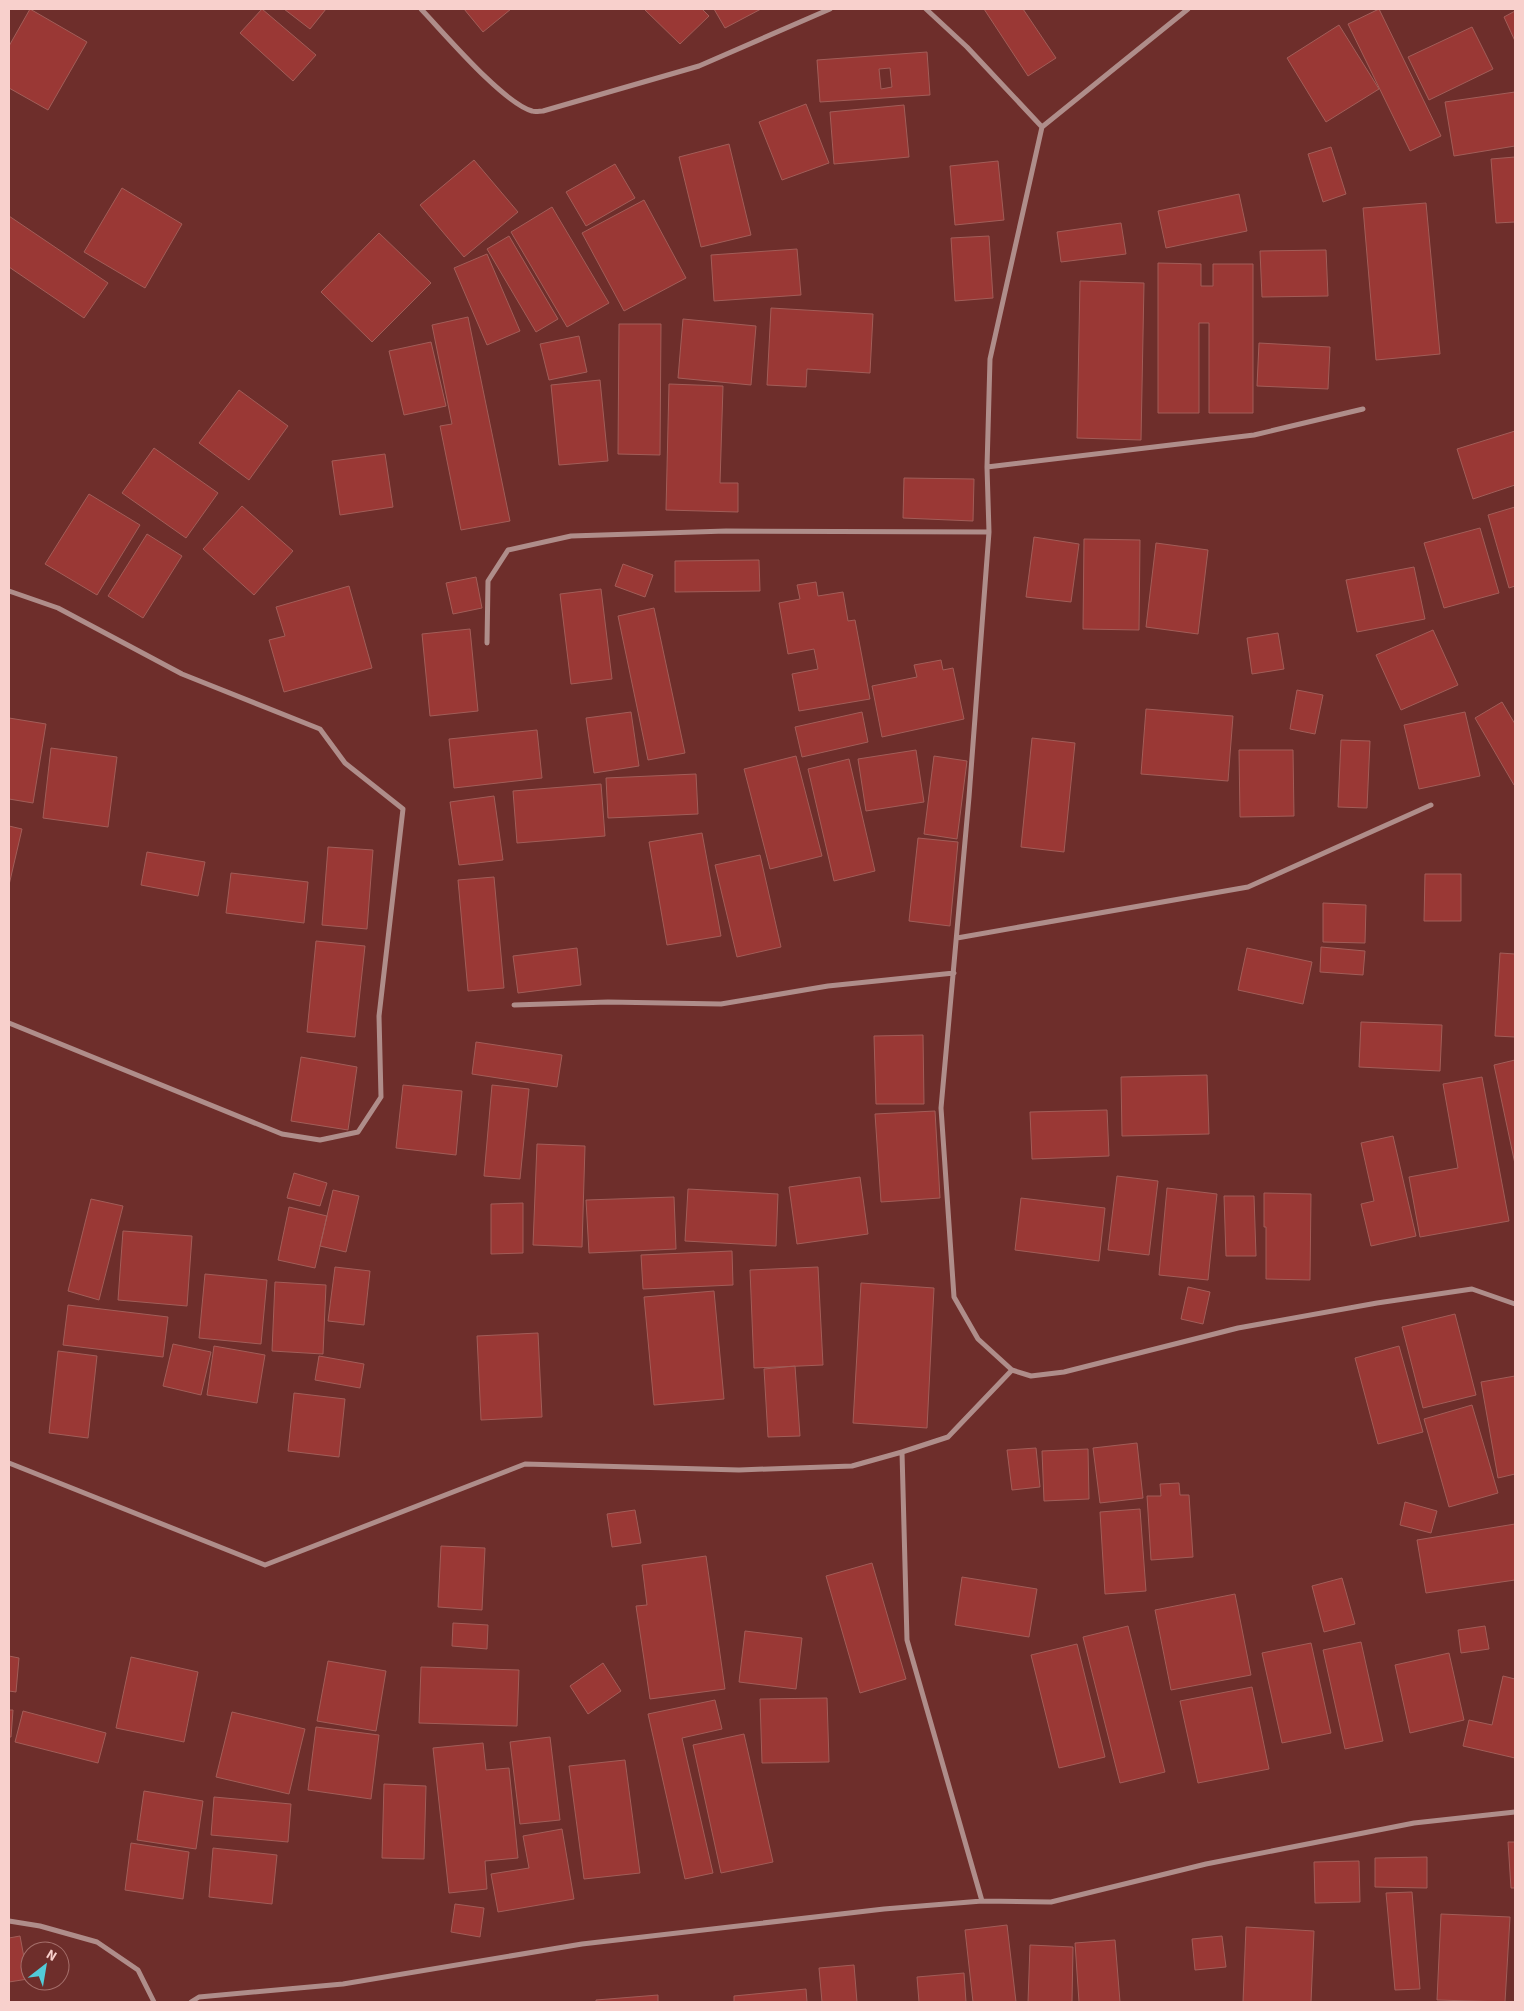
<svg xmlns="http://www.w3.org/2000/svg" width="1524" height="2011" viewBox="0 0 1524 2011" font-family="'Source Sans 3',sans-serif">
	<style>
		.building { fill: #9a3835; stroke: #a25d58; fill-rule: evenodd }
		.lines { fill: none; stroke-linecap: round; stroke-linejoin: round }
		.street { stroke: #af8d8a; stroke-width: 5 }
	</style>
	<rect width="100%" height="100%" fill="#6e2e2b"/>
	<!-- building -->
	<path class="building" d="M30 9 87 42 48 110 9 88V46Z
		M262 9 316 55 293 81 240 33Z
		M284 9H326L310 29Z
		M464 9H511L483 32Z
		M644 9H702L709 16 680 44Z
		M714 9H761L725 28Z
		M984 9H1023L1056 58 1028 76Z
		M1379 9 1441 136 1410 151 1348 24Z
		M1515 11V41L1504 17Z
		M1339 25 1379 89 1326 122 1287 58Z
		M1472 27 1493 69 1429 100 1408 57Z
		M927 52 930 95 820 102 817 60ZM890 68 892 87 881 89 879 69Z
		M1515 92V146L1454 156 1445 102Z
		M806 104 829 163 782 180 759 122Z
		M904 105 909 157 834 164 830 112Z
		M729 144 751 235 701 247 679 157Z
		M1331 147 1346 194 1323 202 1308 154Z
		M1515 157V222L1496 223 1491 159Z
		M474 160 518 212 464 257 420 205Z
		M998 161 1004 220 955 225 950 166Z
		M615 164 635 198 586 226 566 192Z
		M122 188 182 224 145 288 84 252Z
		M1239 194 1247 231 1166 248 1158 211Z
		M644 200 686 278 624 311 582 233Z
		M1426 203 1440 354 1376 360 1363 208Z
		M552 207 609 303 567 327 511 232Z
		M9 216 108 283 84 318 9 267Z
		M1121 223 1126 254 1061 262 1057 232Z
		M379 233 431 283 372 342 321 292Z
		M509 236 558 319 536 332 487 249Z
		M989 236 993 298 955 301 951 238Z
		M797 249 801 295 714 301 711 255Z
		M1326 250 1328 296 1262 297 1260 251Z
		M487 254 520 331 487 345 454 268Z
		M1158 263 1201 264V286H1213V264H1253V413H1209V323H1199V413H1158Z
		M1080 281 1144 283 1141 440 1077 438Z
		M771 308 873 314 870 373 807 369 806 387 767 385Z
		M468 317 510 521 461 530 440 426 452 424 432 325Z
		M683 319 756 326 751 385 678 378Z
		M619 324H661L660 455 618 454Z
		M579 336 587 372 549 380 540 344Z
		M431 342 446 406 404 415 389 351Z
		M1259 343 1330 347 1328 389 1257 386Z
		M600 380 608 461 559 465 551 385Z
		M669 384 723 386 720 483H738V512L666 510Z
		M239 390 288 426 249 480 199 443Z
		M1515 431V485L1473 499 1457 449Z
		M154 448 218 493 186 538 122 493Z
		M385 454 393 507 340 515 332 461Z
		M904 478 974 479 973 521 903 518Z
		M89 494 140 525 97 595 45 564Z
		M242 506 293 551 254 595 203 549Z
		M1515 507V586L1509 588 1488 515Z
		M1480 528 1499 593 1444 608 1424 543Z
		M147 534 182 556 143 618 108 596Z
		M1034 537 1079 544 1071 602 1026 597Z
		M1084 539 1140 540 1139 630 1083 629Z
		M1156 543 1208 550 1198 634 1146 627Z
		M759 560 760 591 675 592V561Z
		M623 564 653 575 645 597 615 586Z
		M1414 567 1425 619 1357 632 1346 580Z
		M476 577 482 608 453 614 446 583Z
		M816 582 818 596 843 592 848 621 855 620 870 699 799 711 792 674 818 669 814 649 788 654 779 603 800 599 797 585Z
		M349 586 372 668 284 692 269 640 285 636 276 607Z
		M601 589 612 679 571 684 560 594Z
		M654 608 685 753 648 760 618 616Z
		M470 629 478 711 430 716 422 634Z
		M1433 630 1458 685 1401 710 1376 655Z
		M1278 633 1284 669 1252 674 1247 638Z
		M941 660 943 670 953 668 964 719 882 737 872 686 917 677 914 665Z
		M1297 690 1323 695 1315 734 1290 729Z
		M1502 702 1515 724V784L1514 785 1475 718Z
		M1146 709 1233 716 1228 781 1141 774Z
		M631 712 639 766 594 773 586 718Z
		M862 712 868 742 802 757 795 727Z
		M1465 712 1480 776 1419 789 1404 725Z
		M9 718 46 724 33 803 9 799Z
		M537 730 542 778 454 788 449 739Z
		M1032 738 1075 743 1064 852 1021 847Z
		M1341 740 1370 741 1367 808 1338 807Z
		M51 748 117 757 108 827 43 818Z
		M916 750 924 802 866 811 858 759Z
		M1239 750H1293L1294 816 1240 817Z
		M796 756 822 856 770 869 744 769Z
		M934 756 967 761 957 839 924 834Z
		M849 759 875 871 834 881 808 769Z
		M696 774 698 814 608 818 606 778Z
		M601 784 605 836 517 843 513 791Z
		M494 796 503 860 459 865 450 802Z
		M9 826 22 829 9 885Z
		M702 833 721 936 667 945 649 842Z
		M918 838 958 842 950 926 909 921Z
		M328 847 373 850 367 929 322 925Z
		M147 852 205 862 198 896 141 885Z
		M760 855 781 947 737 957 715 865Z
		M231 873 308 882 304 923 226 913Z
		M1425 874H1461V921H1424Z
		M494 877 504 988 468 991 458 880Z
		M1323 903 1366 905 1365 943 1323 942Z
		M316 941 365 946 355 1037 307 1032Z
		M1321 947 1365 951 1363 975 1320 972Z
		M577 948 581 985 518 993 513 956Z
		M1247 948 1312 962 1303 1004 1238 990Z
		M1500 953 1515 954V1037L1495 1036Z
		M1361 1022 1442 1025 1440 1071 1359 1067Z
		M923 1035 924 1104H876L874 1036Z
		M476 1042 562 1055 557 1087 472 1074Z
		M301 1057 357 1067 348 1130 291 1121Z
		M1515 1060V1164L1494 1065Z
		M1207 1075 1209 1134 1122 1136 1121 1077Z
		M1482 1077 1509 1221 1420 1237 1409 1177 1458 1168 1443 1084Z
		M403 1085 462 1091 456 1155 396 1148Z
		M492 1085 529 1089 520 1179 484 1176Z
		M1107 1110 1109 1156 1032 1159 1030 1112Z
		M935 1111 940 1198 881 1202 875 1114Z
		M1393 1136 1416 1236 1371 1246 1361 1204 1374 1201 1361 1143Z
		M537 1144 585 1146 582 1247 533 1245Z
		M294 1173 327 1183 320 1206 287 1198Z
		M1117 1176 1158 1181 1149 1255 1108 1250Z
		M860 1177 868 1234 797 1244 789 1187Z
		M1167 1188 1217 1194 1208 1280 1159 1275Z
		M688 1189 778 1194 776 1246 685 1241Z
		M333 1190 359 1196 346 1252 320 1246Z
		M1264 1193 1311 1194 1310 1280 1266 1279V1227H1264Z
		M1224 1196H1254L1256 1256H1226Z
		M674 1197 676 1249 589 1253 586 1200Z
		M1021 1198 1105 1208 1099 1261 1015 1250Z
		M91 1199 123 1206 99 1300 68 1291Z
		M523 1203V1253L491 1254V1204Z
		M289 1207 327 1216 315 1268 278 1260Z
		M123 1231 192 1236 187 1306 118 1300Z
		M732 1251 733 1285 643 1289 641 1255Z
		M335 1267 370 1271 364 1325 328 1321Z
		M818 1267 823 1365 754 1368 750 1270Z
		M205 1274 267 1280 261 1344 199 1338Z
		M275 1282 326 1285 323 1354 272 1351Z
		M861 1283 934 1288 927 1428 853 1423Z
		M1188 1287 1210 1292 1203 1324 1181 1319Z
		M714 1291 724 1399 654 1405 644 1297Z
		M68 1305 168 1317 163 1357 63 1345Z
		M1455 1314 1476 1395 1423 1408 1402 1327Z
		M538 1333 542 1417 481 1420 477 1336Z
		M173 1344 211 1352 201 1395 163 1386Z
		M214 1346 265 1355 257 1403 207 1395Z
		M1399 1346 1423 1432 1378 1444 1355 1358Z
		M58 1351 97 1356 88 1438 49 1433Z
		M319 1356 364 1364 360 1388 315 1380Z
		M795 1366 800 1436 768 1437 764 1369Z
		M1515 1376V1474L1498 1478 1481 1382Z
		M294 1393 345 1399 339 1457 288 1451Z
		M1472 1405 1498 1493 1449 1507 1424 1419Z
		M1137 1443 1143 1498 1100 1503 1093 1448Z
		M1036 1448 1040 1487 1012 1490 1007 1450Z
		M1088 1449 1089 1499 1044 1501 1042 1451Z
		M1179 1483 1180 1495H1189L1193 1557 1151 1560 1147 1496H1161L1160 1484Z
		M1405 1502 1437 1511 1431 1533 1400 1525Z
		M1140 1509 1146 1591 1105 1594 1100 1512Z
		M635 1510 641 1543 612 1547 607 1514Z
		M1515 1524V1580L1426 1593 1417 1540Z
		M441 1546 485 1548 482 1610 438 1607Z
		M706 1556 725 1689 650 1699 636 1606 647 1605 642 1565Z
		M872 1563 906 1679 860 1693 826 1576Z
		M962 1577 1037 1589 1029 1637 955 1625Z
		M1342 1578 1355 1624 1324 1632 1312 1586Z
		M1235 1594 1251 1675 1171 1690 1155 1610Z
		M453 1623 488 1625 487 1649 452 1646Z
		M1128 1626 1165 1772 1120 1783 1083 1637Z
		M1485 1626 1489 1649 1461 1653 1458 1630Z
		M745 1631 802 1638 796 1689 739 1682Z
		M1361 1642 1383 1741 1345 1749 1323 1650Z
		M1311 1643 1331 1733 1282 1743 1262 1653Z
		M1077 1644 1105 1757 1059 1768 1031 1655Z
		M1449 1653 1464 1720 1410 1733 1395 1665Z
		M9 1656 19 1658 16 1692 9 1691Z
		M131 1657 198 1672 184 1742 116 1728Z
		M328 1661 386 1671 376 1731 317 1721Z
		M603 1663 621 1691 588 1714 570 1686Z
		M421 1667 519 1670 517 1726 419 1723Z
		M1503 1676 1515 1679V1758L1463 1746 1469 1720 1492 1725Z
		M1252 1687 1269 1769 1198 1783 1180 1701Z
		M827 1698 829 1762 762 1763 760 1699Z
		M715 1700 722 1729 682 1738 713 1873 685 1879 648 1714Z
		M9 1710H13L11 1737H9Z
		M23 1711 106 1733 98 1763 15 1742Z
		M232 1712 305 1729 289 1794 216 1777Z
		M316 1727 379 1735 371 1799 308 1790Z
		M744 1734 773 1862 721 1873 693 1745Z
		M550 1737 560 1820 520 1824 510 1742Z
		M483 1743 486 1770 509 1768 518 1858 485 1861 487 1889 449 1893 433 1748Z
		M625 1760 640 1873 584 1879 569 1766Z
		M384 1784 426 1786 424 1859 382 1858Z
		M144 1791 203 1801 196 1849 137 1840Z
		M214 1797 291 1804 288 1842 211 1835Z
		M562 1829 574 1899 498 1912 491 1874 529 1868 523 1836Z
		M1508 1842H1515V1888H1511Z
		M131 1843 189 1852 183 1899 125 1890Z
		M213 1848 277 1855 272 1904 209 1897Z
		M1427 1857V1888L1375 1887V1858Z
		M1359 1861 1360 1902 1315 1903 1314 1862Z
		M1412 1892 1420 1989 1395 1990 1386 1893Z
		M455 1904 484 1908 480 1937 451 1932Z
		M1441 1914 1510 1917 1505 2002 1437 2000Z
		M1007 1925 1016 2002H973L965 1930Z
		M1246 1927 1314 1931 1311 2002H1243Z
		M20 1936 28 1979 9 1982V1938Z
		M1222 1936 1226 1967 1195 1970 1192 1939Z
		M1115 1940 1120 2002H1079L1075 1943Z
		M1030 1945 1073 1947 1072 2002H1028Z
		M854 1965 857 2002H822L819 1968Z
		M964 1973 966 2002H919L917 1977Z
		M806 1989 807 2002H734V1996Z
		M658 1995V2002H596V2000Z"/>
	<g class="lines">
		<!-- street -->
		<path class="street" d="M421 9C444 33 502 102 532 111 535 112 540 111 543 111L699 66 830 9
			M926 9 967 47 1042 127 990 359 987 467 989 532 969 797 941 1108 954 1297 978 1339 1012 1370 1031 1376 1064 1372 1238 1328 1377 1303 1472 1289 1515 1304
			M1042 127 1188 9
			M987 467 1254 435 1363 409
			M9 591 58 608 182 674 320 729 345 763 403 809 379 1016 381 1097 358 1132 320 1140 282 1134 9 1023
			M487 643 488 581 508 550 571 536 726 531 989 532
			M957 938 1248 887 1431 805
			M514 1005 608 1002 721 1004 828 986 954 973
			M902 1452 907 1640 982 1901
			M9 1463 265 1565 525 1464 739 1470 852 1466 902 1452 948 1437 1012 1370
			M9 1921 40 1926 97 1942 138 1970 154 2002
			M191 2002 199 1997 343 1984 582 1944 884 1909 982 1901 1051 1902 1206 1864 1414 1823 1515 1812"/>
	</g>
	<!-- border -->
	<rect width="1524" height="2011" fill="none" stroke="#f8d0cc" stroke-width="20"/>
	<!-- north arrow -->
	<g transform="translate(45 1966) rotate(31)"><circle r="24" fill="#6e2e2b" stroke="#a56f6b"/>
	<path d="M0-4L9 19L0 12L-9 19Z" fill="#52cbd8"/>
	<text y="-8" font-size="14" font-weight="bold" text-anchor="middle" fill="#f8d0cc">N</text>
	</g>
</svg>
